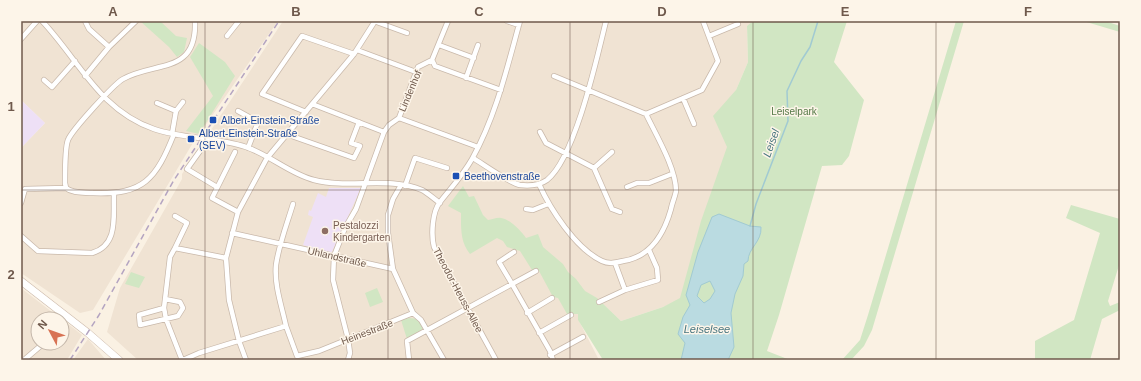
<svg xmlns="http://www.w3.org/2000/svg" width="1141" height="381" viewBox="0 0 1141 381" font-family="Arial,sans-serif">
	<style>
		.residential { fill: #f0e3d3 }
		.education { fill: #eee0f6 }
		.green { fill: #d1e6c3 }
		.water { fill: #badbe1; stroke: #a1cad2; fill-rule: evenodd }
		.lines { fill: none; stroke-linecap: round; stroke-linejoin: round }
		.stream { stroke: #a1cad2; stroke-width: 1.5 }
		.street-casing { stroke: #c9b9ab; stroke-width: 6 }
		.secondary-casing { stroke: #cebbac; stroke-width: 8 }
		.street { stroke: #fff; stroke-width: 4.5 }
		.secondary { stroke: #fff; stroke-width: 7 }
		.rail { stroke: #b4a4c1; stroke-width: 1.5; stroke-dasharray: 6 4; stroke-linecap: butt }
		.grid { fill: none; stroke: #6f594c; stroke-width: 1; stroke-opacity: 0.55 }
		.transit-dot { fill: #1a4fb4; stroke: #fdf5e9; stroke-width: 1.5 }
		.education-dot { fill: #8d6e63; stroke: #fdf5e9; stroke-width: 1.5 }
		.labels { text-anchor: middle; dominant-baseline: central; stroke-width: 3; stroke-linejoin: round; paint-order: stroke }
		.street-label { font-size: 10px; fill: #6f594c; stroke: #fdf5e9 }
		.park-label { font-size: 10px; fill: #567a48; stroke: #fdf5e9 }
		.transit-label { font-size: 10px; fill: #164399; stroke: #fdf5e9; text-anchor: start }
		.education-label { font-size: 10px; fill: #785e54; stroke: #fdf5e9; text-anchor: start }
		.water-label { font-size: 11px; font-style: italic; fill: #487680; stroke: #fdf5e9 }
		.neatline { fill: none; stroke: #6f594c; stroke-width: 1.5 }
		.grid-label { font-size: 13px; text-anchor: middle; font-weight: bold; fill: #6f594c }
	</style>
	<rect width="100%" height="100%" fill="#faf1e3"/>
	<!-- residential -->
	<path class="residential" d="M21 21H278L191 146 93 310 80 313 21 273V148L45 123 21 100Z
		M283 21H753L747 27 748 62 736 90 730 143 682 299 663 307 621 321 602 303 595 301 578 312V319L599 360H138L107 332 120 288 182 179V174Z
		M21 288 61 319H38V343H62V319L82 335 67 360H21Z
		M88 339 106 360H73Z"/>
	<!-- education -->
	<path class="education" d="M21 100 45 123 21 148Z
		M329 188H361L331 254 303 245 313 217 308 215 309 210 311 211 318 193 326 197Z"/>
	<!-- green -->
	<path class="green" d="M140 21H160L176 36 187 38 184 52 177 57 169 47Z
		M753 21H847L834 62 864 100 849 156 842 165 822 166 779 315 767 351 790 360H603L578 320V314H567L558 298 553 297 539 271 532 270 520 251 507 247 503 241 497 238 470 254C460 242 461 227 461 213L448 206 463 186 469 197 474 196 483 215 488 220C492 220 497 217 501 218 510 219 521 231 526 238L538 234 543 247 563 264 568 272 576 279 585 291 597 298 621 321 663 307 680 298 701 221 727 147 713 116 736 90 748 62 747 26Z
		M956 21H964L872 330 864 346 851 360H842L860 340 868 315Z
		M1083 21H1105L1120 26V32Z
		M199 43 225 62 235 76 199 134 186 131 213 96 190 57Z
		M1071 205 1120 219V262L1108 301 1110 306 1120 302V310L1102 319 1090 360H1035V341L1074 320 1100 233 1066 218Z
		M131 272 145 277 139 288 125 284Z
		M377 288 383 302 370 307 365 293Z
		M409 318C416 318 422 321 423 329L407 339 401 320Z"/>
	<!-- water -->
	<path class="water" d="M719 214 750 226 761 227C762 242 748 248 748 261L744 264 743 276 735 294 731 313 734 347 728 360H681L685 343 678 334 683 317 690 305 686 295 698 252 712 217ZM710 281 715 291 710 299 704 303 697 296 701 285Z"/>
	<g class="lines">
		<!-- stream -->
		<path class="stream" d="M750 226 756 204 788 121 787 91 801 61 810 47 818 21"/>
		<!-- street casing -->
		<g class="street-casing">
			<path id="street" d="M42 21C79 60 99 110 154 129 183 139 216 137 246 147 270 155 290 174 314 180 349 189 388 176 422 190 428 193 434 199 440 203
				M85 21 89 29 109 47 85 76
				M374 21 407 33
				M507 21 519 25
				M227 36 239 21
				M709 36 738 24
				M21 39 37 21
				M439 45 474 58
				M109 47 136 21
				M357 50 416 72
				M432 60 435 66 501 90
				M466 78 478 45
				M44 80 52 87 75 61
				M683 98 694 124
				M157 103 176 111 172 134
				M312 104 384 132
				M176 111 183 102
				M238 111 258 122 248 148
				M306 112 262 94 302 36 354 54
				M646 114 702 90 718 61 703 21
				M399 118 478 147
				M540 132 546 143 594 168 612 209 620 212
				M174 134C156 179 144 195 93 193 85 192 73 194 66 188L65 183C65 174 65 147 68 140 72 130 114 84 123 79 155 61 197 75 195 21
				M286 134 354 158 360 146 351 143 359 122
				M205 144 187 169 217 187
				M235 152 212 198 238 212
				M473 158C483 164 509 183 520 185 529 186 540 185 547 180 575 158 597 58 606 21
				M594 168 612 152
				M539 184C550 209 576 249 602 261 608 264 616 263 623 261 651 257 664 234 671 209 672 203 675 197 676 191 676 168 656 135 646 114L554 76
				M401 185 393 199 388 215V233L393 269 413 313 421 320 444 360
				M405 186 415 158 447 168
				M627 187 637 183H649L672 174
				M21 203 25 189 66 188
				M526 209 533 210 548 204
				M175 216 187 223 175 248 226 258
				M232 233 393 269
				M21 236 38 251 92 253C119 245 113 216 114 194
				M514 252 499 262 512 284 536 271
				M615 263 625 290 658 280 657 268 649 250
				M165 299 180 302 183 308 178 316 140 325 139 315 164 308 170 257 175 248
				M599 302 625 290
				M164 308 166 319 182 360
				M527 313 552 298
				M286 326C282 307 274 285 276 265 279 244 287 224 293 204
				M539 333 571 315
				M550 355 583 337
				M24 360 44 343
				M183 360 199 353 286 326 297 356 319 351 413 313
				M246 360 239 341 229 300 226 258 238 212 267 158 354 54 375 21
				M348 360 350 353 348 339 333 280 334 256 345 228 356 209 384 132 389 125 399 118 418 67 432 60 448 21
				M409 360 407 341 512 284 550 351 553 360
				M496 360 434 247C431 235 432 212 440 202 451 188 463 175 472 159 496 116 507 68 520 21"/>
		</g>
		<!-- secondary casing -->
		<g class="secondary-casing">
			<path id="secondary" d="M21 281 88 333 119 360"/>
		</g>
		<!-- street -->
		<use href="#street" class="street"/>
		<!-- secondary -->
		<use href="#secondary" class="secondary"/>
		<!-- rail -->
		<path class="rail" d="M70 360 99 315 174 180 279 21"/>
	</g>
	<!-- grid -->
	<path class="grid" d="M205 21V360M388 21V360M570 21V360M753 21V360M936 21V360M21 190H1120"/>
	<!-- markers -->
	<g class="transit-dot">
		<rect x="209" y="116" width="8" height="8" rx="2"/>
		<rect x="187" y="135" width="8" height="8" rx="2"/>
		<rect x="452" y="172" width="8" height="8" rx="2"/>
	</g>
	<circle class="education-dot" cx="325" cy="231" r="4"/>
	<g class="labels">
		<!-- street labels -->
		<g class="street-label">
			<text transform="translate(410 91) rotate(-67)">Lindenhof</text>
			<text transform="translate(337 257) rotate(13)">Uhlandstraße</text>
			<text transform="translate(458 290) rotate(62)">Theodor-Heuss-Allee</text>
			<text transform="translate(367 332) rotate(-21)">Heinestraße</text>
		</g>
		<!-- park labels -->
		<g class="park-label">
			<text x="794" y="111">Leiselpark</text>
		</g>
		<!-- transit labels -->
		<g class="transit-label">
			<text x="221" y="120">Albert-Einstein-Straße</text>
			<text x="199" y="133">Albert-Einstein-Straße<tspan x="199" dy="12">(SEV)</tspan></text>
			<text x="464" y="176">Beethovenstraße</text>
		</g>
		<!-- education labels -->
		<g class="education-label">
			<text x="333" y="225">Pestalozzi<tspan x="333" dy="12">Kindergarten</tspan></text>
		</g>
		<!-- water labels -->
		<g class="water-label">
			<text transform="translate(771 143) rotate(-71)">Leisel</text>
			<text x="707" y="329">Leiselsee</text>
		</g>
	</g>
	<!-- border -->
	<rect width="1141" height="381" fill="none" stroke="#fdf5e9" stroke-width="44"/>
	<!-- north arrow -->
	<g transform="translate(50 331) rotate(311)"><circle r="19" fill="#fdf5e9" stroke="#c4b7aa"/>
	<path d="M0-3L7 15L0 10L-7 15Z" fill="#d87354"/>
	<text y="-6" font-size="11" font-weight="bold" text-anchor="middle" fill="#6f594c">N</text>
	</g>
	<rect x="22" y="22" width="1097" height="337" class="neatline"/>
	<g class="grid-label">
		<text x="113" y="16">A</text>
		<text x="296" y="16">B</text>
		<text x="479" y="16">C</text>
		<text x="662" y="16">D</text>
		<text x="845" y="16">E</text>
		<text x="1028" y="16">F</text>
		<text x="11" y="111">1</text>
		<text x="11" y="279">2</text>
	</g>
</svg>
